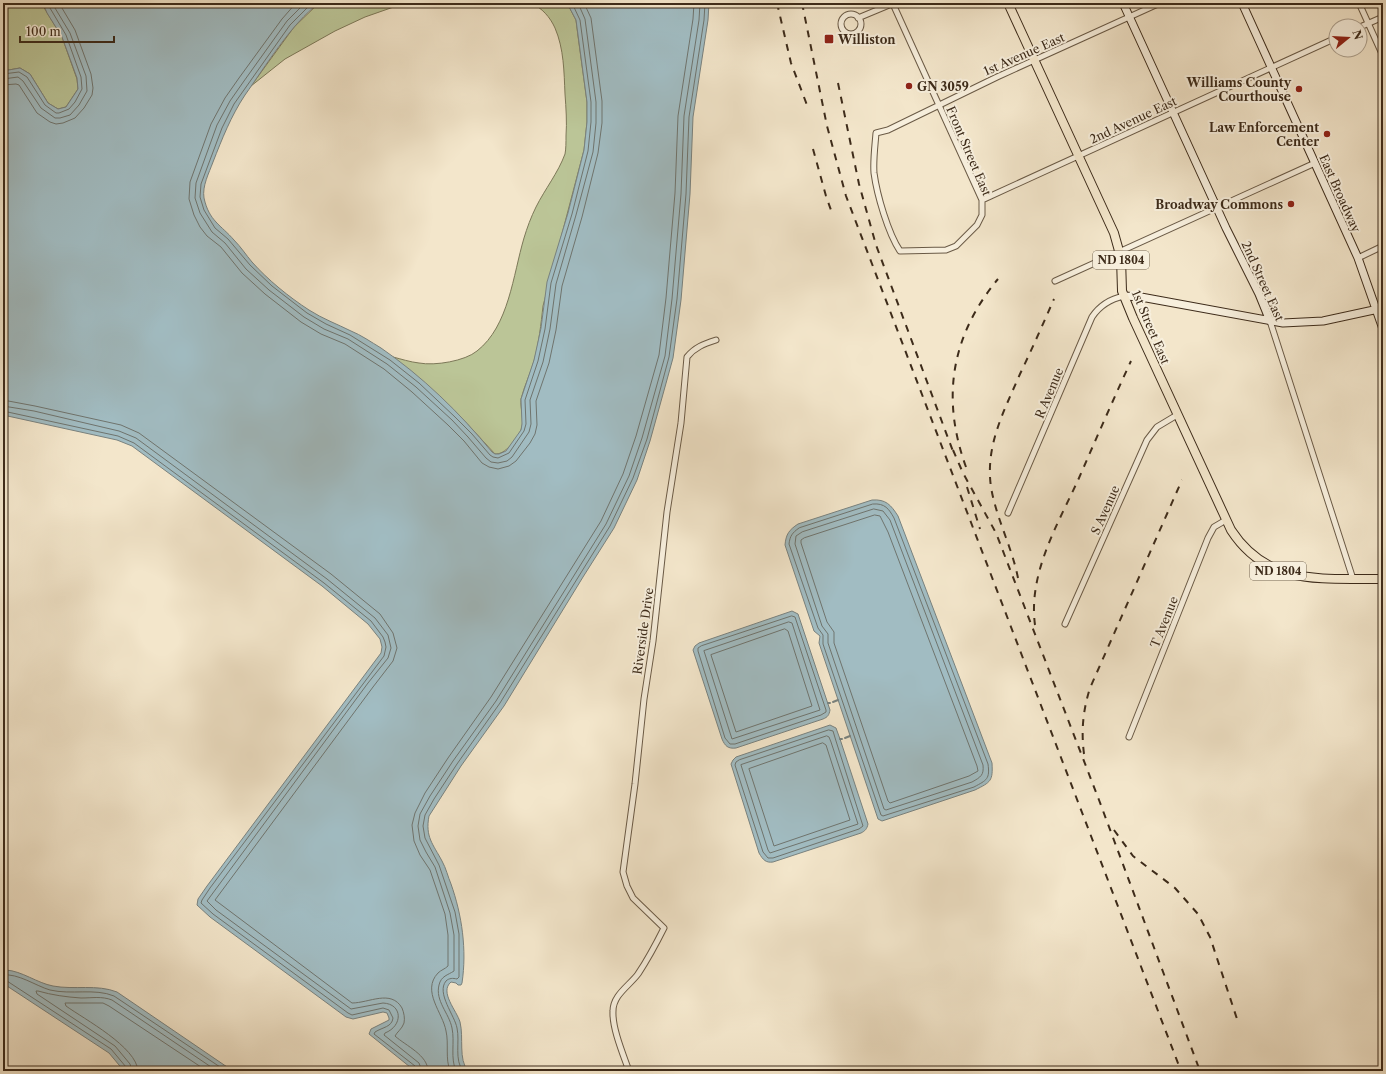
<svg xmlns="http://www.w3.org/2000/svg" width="1386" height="1074" viewBox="0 0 1386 1074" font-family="'Libre Caslon Text',serif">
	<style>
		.green { fill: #bbc597; stroke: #7c7858 }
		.water { fill: #a1bcc2; stroke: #79827f }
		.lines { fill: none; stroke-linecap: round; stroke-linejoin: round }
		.shore { stroke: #6f746e; stroke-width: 1 }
		.stream { stroke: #79827f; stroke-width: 2 }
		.street-casing { stroke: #6a5a46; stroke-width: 7 }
		.secondary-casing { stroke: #3d2b1a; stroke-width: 9 }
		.primary-casing { stroke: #3d2b1a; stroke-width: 10 }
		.street { stroke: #f7efdd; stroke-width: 5 }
		.secondary { stroke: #f7efdd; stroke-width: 7 }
		.primary { stroke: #f3e6cb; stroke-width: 8 }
		.rail { stroke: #3d2b1a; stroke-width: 2; stroke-dasharray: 7 7; stroke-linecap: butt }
		.poi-dot { fill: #8f2418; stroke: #f7efdd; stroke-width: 1.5 }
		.labels { text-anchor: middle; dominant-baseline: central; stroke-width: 4; stroke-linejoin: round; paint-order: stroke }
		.shield { fill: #f7efdd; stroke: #756654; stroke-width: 1 }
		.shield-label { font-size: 11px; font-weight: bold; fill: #3d2b1a }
		.poi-label { font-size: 12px; font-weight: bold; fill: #3d2b1a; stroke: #f7efdd; text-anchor: end }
		.street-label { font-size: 12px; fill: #3d2b1a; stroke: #f7efdd }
	</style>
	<rect width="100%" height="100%" fill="#f3e6cb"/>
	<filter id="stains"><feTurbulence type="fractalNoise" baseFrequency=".005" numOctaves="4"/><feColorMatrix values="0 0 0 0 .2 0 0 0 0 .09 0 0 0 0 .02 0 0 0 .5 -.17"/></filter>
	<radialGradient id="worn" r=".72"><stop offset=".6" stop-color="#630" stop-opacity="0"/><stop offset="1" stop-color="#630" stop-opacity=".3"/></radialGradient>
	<!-- green -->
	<path class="green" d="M3 3H43V6L62 37 77 79 78 89 66 107 58 109 48 103 30 74 20 68 3 71Z
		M319 3H405L365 17 335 31 285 59 251 86 294 27Z
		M531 3H567L576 20 578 36 587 102V122L584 150 543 306C541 324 539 343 534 361 531 373 524 386 521 399 520 409 525 420 521 430 517 439 505 455 495 454L458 414 393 357C401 359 410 362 419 363 435 366 465 361 477 351 509 326 513 275 524 238 527 228 531 217 536 207 545 189 558 173 565 154 566 149 566 142 566 136 567 122 566 108 565 94 564 72 564 49 555 28 550 17 542 8 531 3Z"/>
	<!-- water -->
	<path class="water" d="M43 3H319C291 24 265 67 245 95 231 116 222 139 213 162 209 173 202 186 204 198 209 221 221 225 234 240 241 247 246 255 252 262 268 280 289 297 309 310 323 319 337 324 351 331 361 335 371 342 381 348 422 376 460 413 492 452L495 454H499L506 451 521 430 522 424 521 399 534 360 541 328 547 282 568 213 584 150 587 122V102L576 20 567 3H709L708 20 693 117 690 194 681 300 673 358 650 441 637 480 614 528 583 577 504 706 461 766 429 816C425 837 433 844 442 861 446 868 448 877 451 884 462 915 467 950 462 983L461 985H458L456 983 451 982C439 992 457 1011 460 1022 464 1038 458 1059 468 1071H415L369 1034 371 1029 389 1020V1018L387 1013 383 1012 353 1019 346 1017 210 917 197 905 198 899 207 886 381 653 382 647 380 639 368 624 322 586 132 446 117 440 3 415V71L20 68 30 74 48 103 58 109 66 107 78 89 77 78 62 37 47 13Z
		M872 500C886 499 891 505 898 516L992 763C993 781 991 782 975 790L882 821 878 819 819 643 820 636 814 631 785 545C786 534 789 530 798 524Z
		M792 611 798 614 830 710C829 715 828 717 823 719L736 748C728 749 725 746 722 739L693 650 695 646 699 643Z
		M830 725 836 728 840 739 868 824C867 829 865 831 861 833L773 862C766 863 763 860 759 853L731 764 733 760 736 757Z
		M6 970C22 971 37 983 53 986 74 990 97 984 117 992L233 1071H124L109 1053 7 986 3 982V972Z"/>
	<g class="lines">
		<!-- shore -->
		<path class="shore" d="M296 3 282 19 239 78 225 98 211 124 190 182 189 199 194 215 200 227 207 236 221 247 242 273 265 294 301 322 321 334 345 344 384 369 412 392 448 425 464 441 482 463 489 467 498 469 509 466 516 461 530 443 535 434 537 425 536 401 549 363 556 330 562 286 582 217 598 153 602 123V101L591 18 584 3
			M305 3 287 21 244 81 230 101 217 125 196 183 195 198 200 213 212 232 225 243 246 269 269 290 304 317 324 329 348 339 387 364 416 387 452 420 468 437 486 458 491 462 498 463 507 461 512 457 529 432 531 424 530 400 543 362 550 329 556 284 576 215 593 152 596 123V102L585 19 578 3
			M312 3 290 25 234 104 222 128 201 184 200 197 204 210 215 228 228 239 250 265 272 286 307 313 326 324 350 335 390 360 419 383 455 417 472 434 490 455 493 457 498 458 509 453 524 431 526 424 525 400 538 361 545 329 551 283 572 214 588 151 591 122V102L580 20 572 3
			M3 74 19 72 27 77 45 105 56 113H59L69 109 75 102 82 89 81 77 66 35 47 3
			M3 79 18 77 23 81 41 108 55 118H60L70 115 79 105 87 91 86 76 70 33 52 3
			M3 85 16 84 19 85 37 113 50 122 56 124 63 123 75 118 84 108 92 95 93 88 91 74 75 30 59 3
			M3 400 35 406 121 425 139 433 331 574 380 614 393 633 397 648 393 661 373 687 215 900 352 1003C369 1003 391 989 402 1008 404 1013 405 1018 404 1023 402 1029 397 1032 395 1036 406 1046 428 1055 428 1071
			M3 406 34 411 119 431 136 438 327 579 375 618 388 635 391 648 388 658 368 683 207 901 216 910 351 1009 383 1003C403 1004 403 1026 385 1033L384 1035 419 1063 422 1071
			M3 411 118 436 134 443 324 583 371 621 383 637 385 642 386 647 384 656 210 888 202 900 201 903 213 914 348 1013 352 1015 383 1008 389 1010 393 1018C392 1027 383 1027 375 1032L374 1034 415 1066 417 1071
			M873 504C885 503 889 509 894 518L988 764C990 779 987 780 974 787L883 816 881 815 823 644V635L818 628 789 544C790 536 792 533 799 528Z
			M874 509 883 511 890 520 983 765C984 775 981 777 972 782L886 810 884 809 828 643V634L822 626 795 544 796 536 802 532Z
			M875 515 880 516 888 532 977 766 978 771 969 776 890 803 888 801 834 643V632L827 622 801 543V540L804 538Z
			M792 616 795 617 826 710V712L821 715 735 744H730L725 738 698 651V648L701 646Z
			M789 622 792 623 820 710 732 739 704 651Z
			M785 629 788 631 812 706 736 732 711 655Z
			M829 730 833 731 836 741 863 826 859 829 773 858H768L763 852 735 765 736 762 739 760Z
			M827 736 829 737 831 742 858 824 770 853 768 850 741 765Z
			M823 743 826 745 850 820 774 846 749 769Z
			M3 975C18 973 36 986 50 990 71 995 95 988 114 996L226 1071
			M3 980 7 981 111 1049 126 1067 127 1071
			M132 1071 130 1064 115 1046 37 994 36 991H38C52 995 66 997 81 998 92 998 102 996 112 1000L217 1071
			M138 1071C137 1047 84 1019 66 1006L65 1003H103L109 1006 207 1071
			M450 1071C445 1058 449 1044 446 1031 443 1013 421 991 438 973 441 970 445 969 448 966V935L445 914 430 870 420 855 414 841 412 825 415 813 425 793 448 758 491 697 601 521 623 474 636 436 659 355 666 298 675 193 678 116 693 19 694 3
			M456 1071C450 1058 455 1042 452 1028 449 1013 435 1001 439 985 441 976 448 975 454 971V935L450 913 435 867 426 852 420 840 418 826 420 814 430 796 453 761 496 701 606 524 629 476 642 438 665 356 672 299 681 194 684 116 699 20 700 3
			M463 1071C454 1060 460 1042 457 1028 455 1016 436 993 446 981 449 978 453 978 457 979L459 977V934L455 912 439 865 425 838 423 826 425 815 434 799 457 764 500 703 610 526 633 478 647 439 669 357 677 299 686 194 689 117 704 20 705 3"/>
		<!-- stream -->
		<path class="stream" d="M833 702 838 700
			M828 703H830
			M845 738 850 736
			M840 739H842"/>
		<!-- street casing -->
		<g class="street-casing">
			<path id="street" d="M1359 3 1383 56
				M893 4C923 69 952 135 982 200V215L977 225 956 246 946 250 900 251C888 233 877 195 874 173 873 160 875 146 876 133L888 130 997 77 1160 3
				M841 24a10 10 0 1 1 20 0a10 10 0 1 1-20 0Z
				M858 18 894 3
				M1360 27 1383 17
				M982 200 1336 38
				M1358 258 1383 246
				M1055 281 1315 163
				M1270 321 1353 579
				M1008 513 1092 317C1100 305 1110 299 1124 296
				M1065 624 1147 440 1157 427 1177 415
				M1129 737 1208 538 1214 527 1226 520
				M629 1071C623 1054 612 1028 613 1011 613 995 629 986 638 974 648 959 656 944 664 928L633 898 627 886 623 872 635 784 644 699 653 641 667 512 681 423 687 357C695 347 704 344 716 340"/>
		</g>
		<!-- secondary casing -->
		<g class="secondary-casing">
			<path id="secondary" d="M1123 3 1226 228 1259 294 1270 321
				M1242 3 1358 258 1383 329
				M1124 296 1141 297 1283 323 1323 321 1383 308"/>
		</g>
		<!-- primary casing -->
		<g class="primary-casing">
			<path id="primary" d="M1008 3 1114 233 1121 258 1122 291 1133 318 1231 530C1268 587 1323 578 1383 579"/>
		</g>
		<!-- street -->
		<use href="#street" class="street"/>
		<!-- secondary -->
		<use href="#secondary" class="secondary"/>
		<!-- primary -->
		<use href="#primary" class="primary"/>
		<!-- rail -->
		<path class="rail" d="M777 3 791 63 807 105
			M802 3 827 126 846 196 1181 1071
			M838 83 859 184 876 245 954 454
			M813 149 826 196 832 213
			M953 450 963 473 996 533 1099 800 1200 1071
			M966 467C941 398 951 336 998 279
			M967 487 980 529
			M1018 578C1012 547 996 518 991 487 985 446 1004 411 1020 374 1032 349 1043 324 1054 299
			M1035 625C1028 573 1058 524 1079 478 1096 439 1113 400 1131 361
			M1084 754C1081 731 1083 710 1090 688L1182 480
			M1114 830 1133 856 1175 888 1198 914 1210 937 1238 1022"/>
	</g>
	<!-- markers -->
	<g class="poi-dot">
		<rect x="824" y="34" width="10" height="10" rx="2"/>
		<circle cx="909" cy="86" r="4"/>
		<circle cx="1299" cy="89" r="4"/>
		<circle cx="1327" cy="134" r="4"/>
		<circle cx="1291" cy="204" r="4"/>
	</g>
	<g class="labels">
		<!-- shield labels -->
		<g class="shield">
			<rect x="1093" y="251" width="56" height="18" rx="3"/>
			<rect x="1250" y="562" width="56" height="18" rx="3"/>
		</g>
		<g class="shield-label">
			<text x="1121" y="260">ND 1804</text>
			<text x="1278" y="571">ND 1804</text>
		</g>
		<!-- poi labels -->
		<g class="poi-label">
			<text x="838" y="39" text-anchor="start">Williston</text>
			<text x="1291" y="82">Williams County<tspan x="1291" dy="14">Courthouse</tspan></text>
			<text x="917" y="86" text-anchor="start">GN 3059</text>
			<text x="1319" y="127">Law Enforcement<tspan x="1319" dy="14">Center</tspan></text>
			<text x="1283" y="204">Broadway Commons</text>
		</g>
		<!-- street labels -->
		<g class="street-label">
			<text transform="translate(1024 54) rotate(-24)">1st Avenue East</text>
			<text transform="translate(1133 120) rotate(-25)">2nd Avenue East</text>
			<text transform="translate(969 151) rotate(67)">Front Street East</text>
			<text transform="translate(1340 193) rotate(66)">East Broadway</text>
			<text transform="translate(1263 281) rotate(66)">2nd Street East</text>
			<text transform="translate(1151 327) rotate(67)">1st Street East</text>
			<text transform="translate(1049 393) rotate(-67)">R Avenue</text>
			<text transform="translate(1105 510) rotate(-66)">S Avenue</text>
			<text transform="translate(1164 622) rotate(-68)">T Avenue</text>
			<text transform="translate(643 631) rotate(-82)">Riverside Drive</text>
		</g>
	</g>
	<!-- margin -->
	<rect width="1386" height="1074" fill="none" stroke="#f3e6cb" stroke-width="16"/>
	<rect x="4" y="4" width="1378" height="1066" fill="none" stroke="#3d2b1a" stroke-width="2"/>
	<rect x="8" y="8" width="1370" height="1058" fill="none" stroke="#3d2b1a"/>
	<!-- north arrow -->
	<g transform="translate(1348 38) rotate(72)"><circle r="19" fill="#f7efdd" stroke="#ada18f"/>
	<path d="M0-3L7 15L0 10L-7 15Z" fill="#8f2418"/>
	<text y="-6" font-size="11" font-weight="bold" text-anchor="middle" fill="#3d2b1a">N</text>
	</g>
	<!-- scale -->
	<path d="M20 36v6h94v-6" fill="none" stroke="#3d2b1a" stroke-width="2"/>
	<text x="26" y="36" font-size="12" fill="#3d2b1a" stroke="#f7efdd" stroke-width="3" paint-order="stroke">100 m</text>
	<rect width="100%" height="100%" filter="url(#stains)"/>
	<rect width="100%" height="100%" fill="url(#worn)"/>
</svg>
